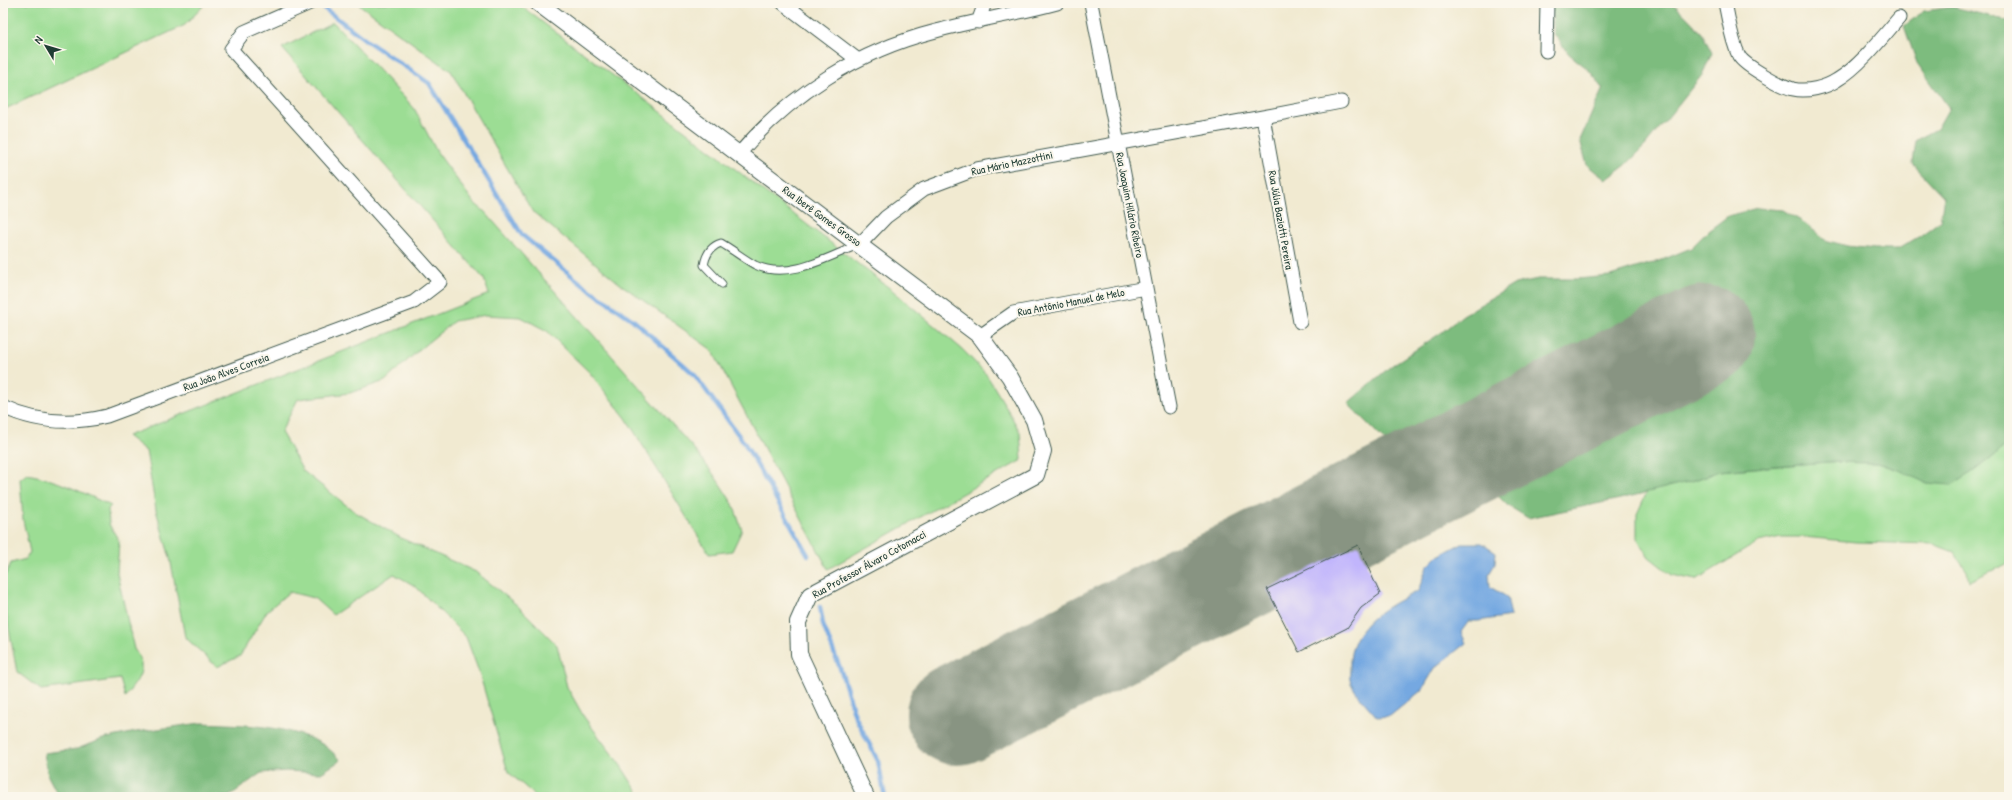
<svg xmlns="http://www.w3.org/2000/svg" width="2012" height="800" viewBox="0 0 2012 800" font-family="'Patrick Hand',sans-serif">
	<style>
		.green { fill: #9cdd94; stroke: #5e8d64 }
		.forest { fill: #7dbc7e; stroke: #4e7c59 }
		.water { fill: #75a8e1; stroke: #4a728a }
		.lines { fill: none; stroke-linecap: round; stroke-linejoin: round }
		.stream { stroke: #75a8e1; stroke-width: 4.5 }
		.runway { stroke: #889482; stroke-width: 102 }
		.building { fill: #c1b5fc }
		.service-casing { stroke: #3e574c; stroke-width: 9 }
		.minor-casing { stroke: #3e574c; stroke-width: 15 }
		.tertiary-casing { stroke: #3e574c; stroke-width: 18 }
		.service { stroke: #fff; stroke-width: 7 }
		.minor { stroke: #fff; stroke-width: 13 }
		.tertiary { stroke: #fff; stroke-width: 16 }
		.labels { text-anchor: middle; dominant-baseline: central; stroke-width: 4; stroke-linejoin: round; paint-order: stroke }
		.street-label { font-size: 11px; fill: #1f3d34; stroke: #fbf7ec }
	</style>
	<rect width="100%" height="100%" fill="#fbf7ec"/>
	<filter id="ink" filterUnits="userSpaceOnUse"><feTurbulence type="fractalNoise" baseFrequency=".025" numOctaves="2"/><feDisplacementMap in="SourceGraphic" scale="8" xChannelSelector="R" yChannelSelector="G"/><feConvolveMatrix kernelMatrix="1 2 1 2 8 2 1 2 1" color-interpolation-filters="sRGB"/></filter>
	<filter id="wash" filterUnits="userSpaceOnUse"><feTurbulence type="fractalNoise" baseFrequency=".012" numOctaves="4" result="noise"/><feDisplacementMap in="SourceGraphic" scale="16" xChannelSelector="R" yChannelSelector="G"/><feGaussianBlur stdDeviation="0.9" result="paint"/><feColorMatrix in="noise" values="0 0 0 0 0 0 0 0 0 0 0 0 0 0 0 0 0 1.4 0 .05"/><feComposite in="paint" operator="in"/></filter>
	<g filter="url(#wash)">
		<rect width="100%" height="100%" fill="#f1ead1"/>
		<!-- green -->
		<path class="green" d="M3 3H206L185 25 3 110Z
			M357 3H517L643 98 892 290 963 350 986 374 1002 400 1020 432 1022 460 828 569 712 350 619 283 532 211 451 71Z
			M333 22 414 108 437 152 474 203 484 211 694 449 714 475 733 504 742 530 732 551 709 554 626 418 590 373 547 331 521 317 486 315 454 321 421 348 385 381 350 393 298 399 281 432 303 471 355 512 403 539 476 572 518 606 557 645 567 687 584 717 621 766 641 797H537L508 772 479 672 466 637 415 586 394 574 333 615 314 598 289 592 267 611 240 656 217 667 185 637 170 558 156 510 146 451 127 436 489 294 484 279 282 48Z
			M2009 443V563L1969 581 1967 571 1954 552 1933 544 1856 542 1804 537H1781L1758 542 1696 580 1672 575 1649 557 1637 538V514L1647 492 1692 481 1719 471 1827 462 1877 463 1901 471H1974Z
			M27 474C56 479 84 493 111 506L108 509 109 524 119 541 117 573 134 649C149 670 138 679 125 697L120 679 41 690 17 672 4 602 3 580 11 563 26 559 30 552 23 520 20 479Z"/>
		<!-- forest -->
		<path class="forest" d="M1551 3H1673L1702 33 1712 53 1702 75 1645 146 1626 165 1606 180 1587 165 1580 140 1603 88 1588 69 1569 54 1554 34Z
			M1953 7 2009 21V443L1974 471 1952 485 1926 483 1901 471 1877 463 1827 462 1774 466 1719 471 1692 481 1620 499 1528 518 1507 505 1490 488 1508 471 1528 460 1550 451 1572 438 1620 422 1663 403 1680 386 1708 347 1697 326 1684 338 1501 435 1479 444 1406 458 1387 443 1351 407 1348 403 1391 366 1441 333 1463 315 1515 284 1538 279H1577L1610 276 1662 260 1691 248 1708 231 1728 216 1757 208 1783 210 1806 224 1825 240 1847 246 1875 249H1898L1920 236 1940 221 1944 197 1913 164 1916 140 1937 129 1949 108 1917 63 1904 26 1924 11Z
			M201 723C241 725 286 724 322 744 329 748 335 755 341 760L321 773 286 771 261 773 228 797H59L48 776 44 753 77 749 103 739 136 732Z"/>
		<!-- water -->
		<path class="water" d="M1462 543H1482L1496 552 1495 564 1489 574 1490 587 1507 597 1511 616 1478 621H1469L1461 632 1466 643 1435 668 1422 690 1390 716 1377 717C1369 707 1356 695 1351 683 1349 679 1350 672 1350 668 1348 626 1385 607 1418 591L1427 567 1438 556Z"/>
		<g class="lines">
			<!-- stream -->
			<path class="stream" d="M317 3 367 41 429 83 522 235 583 285 633 320 694 374 745 444 808 555
				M820 607 823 625 840 668 855 716 878 761 885 797"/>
			<!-- runway -->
			<path class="runway" d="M957 714 1704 336"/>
		</g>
		<g id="blocks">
			<!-- building -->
			<path class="building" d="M1358 545 1380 594 1361 608 1347 628 1299 652 1267 589Z"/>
		</g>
	</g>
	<g filter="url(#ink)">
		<use href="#blocks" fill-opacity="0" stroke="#3e574c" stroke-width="1"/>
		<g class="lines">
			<!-- service casing -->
			<g class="service-casing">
				<path id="service" d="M722 284 704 265C706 254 711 246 721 243 733 250 744 259 755 265 788 281 828 257 858 245"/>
			</g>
			<!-- minor casing -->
			<g class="minor-casing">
				<path id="minor" d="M783 3 858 60
					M1091 3 1169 407
					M1725 3C1729 20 1731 40 1739 56 1745 66 1781 86 1793 89 1807 92 1825 88 1837 80 1859 67 1882 38 1899 18
					M978 22 985 3
					M1546 51 1547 3
					M1263 117 1300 322
					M738 155C790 94 858 51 936 31 976 20 1017 14 1057 3
					M860 244 886 217 924 189 977 169 1263 117 1341 102
					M980 336 1013 313 1146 288
					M3 407C37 423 71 425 107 416L414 302 440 282 231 49 244 32 310 3"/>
			</g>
			<!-- tertiary casing -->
			<g class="tertiary-casing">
				<path id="tertiary" d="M538 3 980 336 1010 377 1034 420 1043 451 1036 475 810 595 798 622 799 654 866 797"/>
			</g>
			<!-- service -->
			<use href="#service" class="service"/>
			<!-- minor -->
			<use href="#minor" class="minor"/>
			<!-- tertiary -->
			<use href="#tertiary" class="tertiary"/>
		</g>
	</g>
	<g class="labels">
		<!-- street labels -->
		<g class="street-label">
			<text transform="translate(1012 163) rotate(-12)">Rua Mário Mazzottini</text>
			<text transform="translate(1130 205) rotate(79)">Rua Joaquim Hilário Ribeiro</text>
			<text transform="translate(822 216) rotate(36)">Rua Iberê Gomes Grosso</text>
			<text transform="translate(1281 220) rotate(80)">Rua Júlia Baziotti Pereira</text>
			<text transform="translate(1071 302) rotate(-11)">Rua Antônio Manuel de Melo</text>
			<text transform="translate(226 372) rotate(-20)">Rua João Alves Correia</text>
			<text transform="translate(869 564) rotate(-29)">Rua Professor Álvaro Cotomacci</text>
		</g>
	</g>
	<!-- margin -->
	<rect width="2012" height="800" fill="none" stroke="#fbf7ec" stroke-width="16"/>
	<!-- north arrow -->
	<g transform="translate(46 46) rotate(308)" stroke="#fbf7ec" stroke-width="3" paint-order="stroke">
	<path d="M0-3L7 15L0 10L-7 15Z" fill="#1f3d34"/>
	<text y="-6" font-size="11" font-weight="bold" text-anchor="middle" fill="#1f3d34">N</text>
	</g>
</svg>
